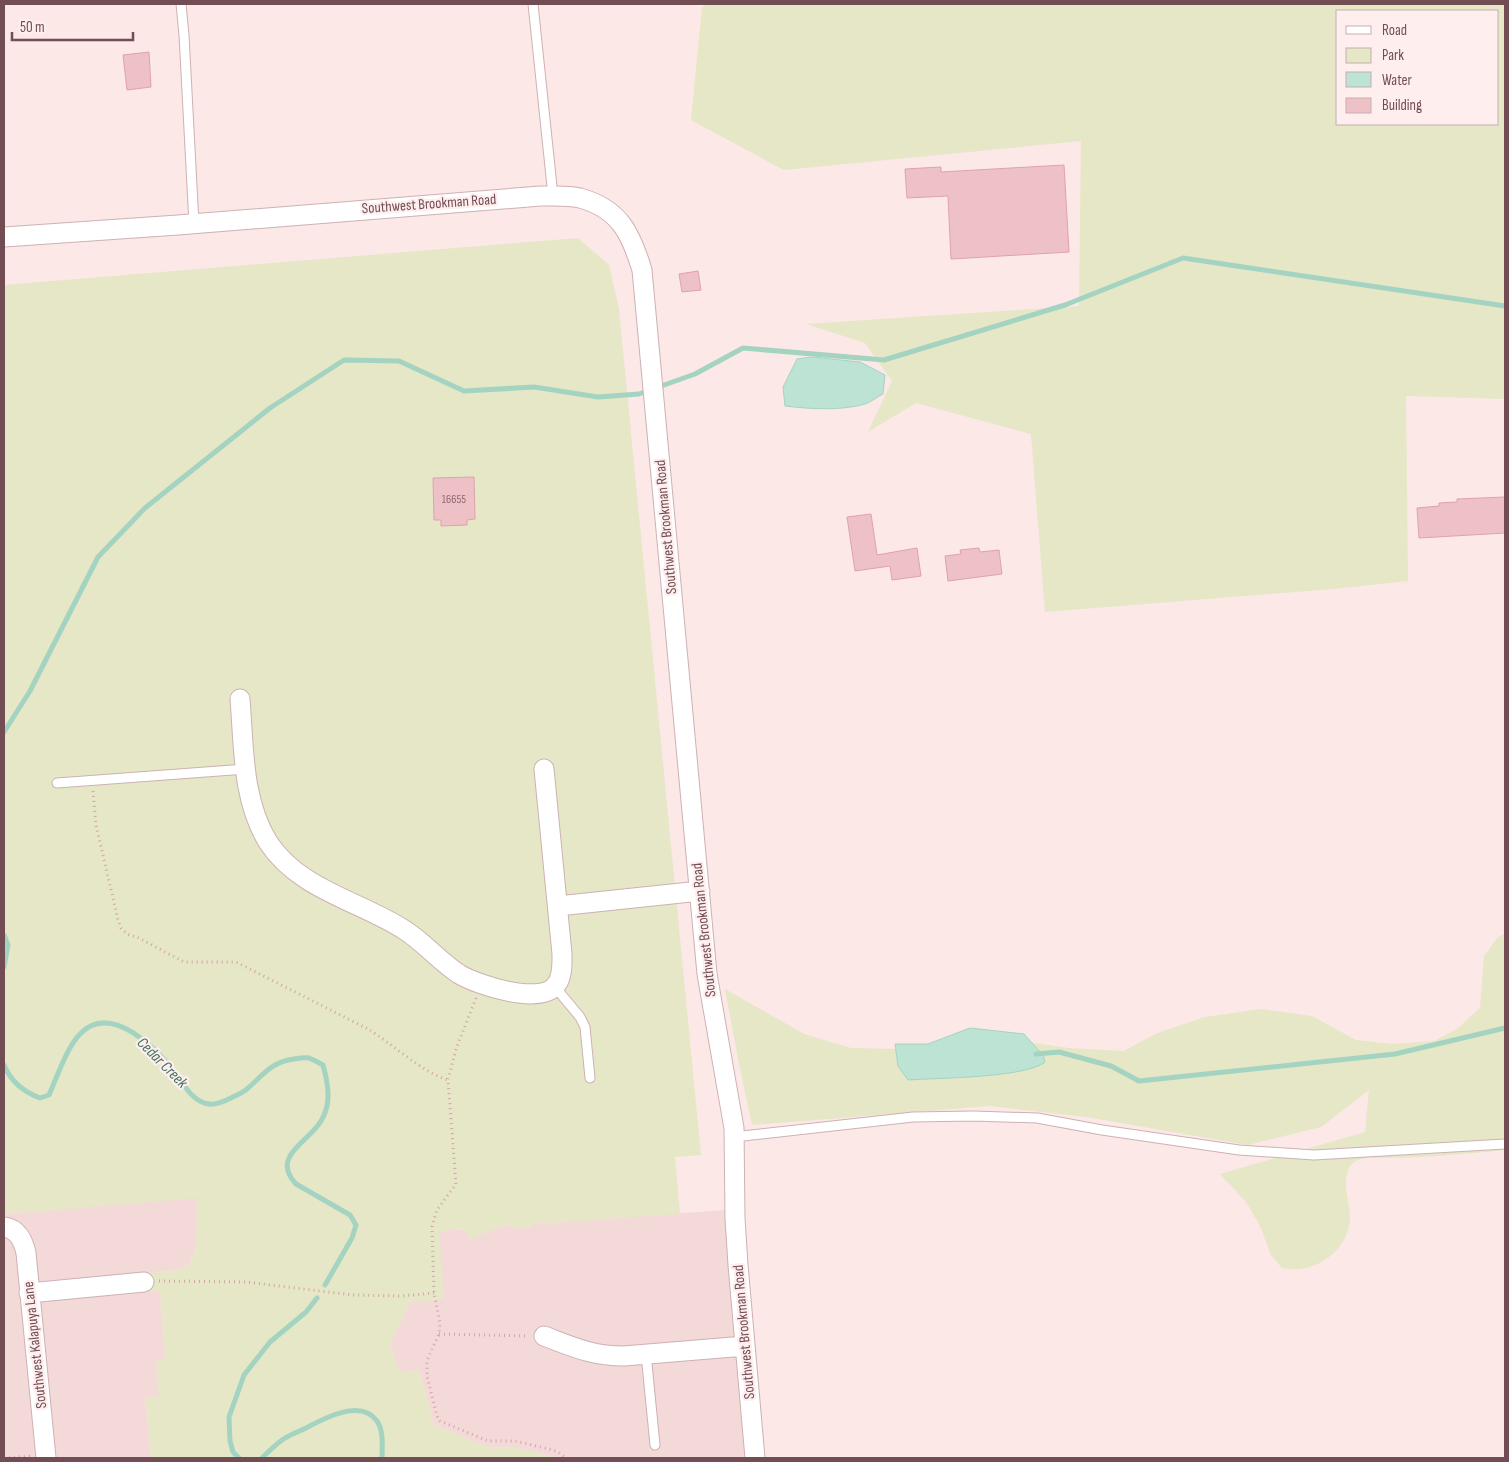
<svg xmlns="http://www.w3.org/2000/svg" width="1509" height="1462" viewBox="0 0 1509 1462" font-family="'Sofia Sans Condensed',sans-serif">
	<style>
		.residential { fill: #f4d9d9 }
		.green { fill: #e5e7c6; fill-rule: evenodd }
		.water { fill: #bde3d4; stroke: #a4d4c1 }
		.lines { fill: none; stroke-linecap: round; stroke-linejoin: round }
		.stream { stroke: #a4d4c1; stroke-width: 5 }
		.building { fill: #eec1c7; stroke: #dfa2ac }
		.lane-casing { stroke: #ceb1b3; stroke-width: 11 }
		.street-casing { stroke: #ceb1b3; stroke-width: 21 }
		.path { stroke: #d3a4ab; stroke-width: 3; stroke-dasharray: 1 4; stroke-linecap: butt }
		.lane { stroke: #fff; stroke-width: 9 }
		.street { stroke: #fff; stroke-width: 19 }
		.labels { text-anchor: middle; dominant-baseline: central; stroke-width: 4.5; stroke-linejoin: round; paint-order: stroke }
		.number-label { font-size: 12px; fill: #916a71 }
		.street-label { font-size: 15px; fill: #724d54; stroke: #feeeed }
		.water-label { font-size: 16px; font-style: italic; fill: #427663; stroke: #feeeed }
	</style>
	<rect width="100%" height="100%" fill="#fbe8e7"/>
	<!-- residential -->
	<path class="residential" d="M198 1197 196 1249 187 1267 177 1270 148 1273 160 1291 166 1361 156 1362 159 1396 145 1398 151 1458H4V1214Z
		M725 1210 746 1458H556L547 1455 512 1447 490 1448 434 1425 419 1370 407 1373 397 1367 390 1344 439 1237V1231L467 1229 470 1238 505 1225 515 1227 532 1224Z"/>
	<!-- green -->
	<path class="green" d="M706 4H1505V399L1406 396 1408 581 1333 589 1045 612 1031 434 916 403 868 432 892 381 865 343 806 324 1079 306 1081 141 784 170 691 120 702 8ZM1498 11V124H1338V11Z
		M578 238 609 265 619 309 701 1155 675 1157 680 1214 532 1224 531 1228 515 1227 505 1225 470 1238 466 1229 439 1231 444 1299 410 1302 390 1344 397 1367 407 1373 419 1370 434 1425 490 1448 512 1447 547 1455 556 1458H151L145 1398 159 1396 156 1362 166 1360 160 1291 149 1292 147 1273 177 1270 187 1267 196 1249 198 1198 4 1214V285Z
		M1505 934V1150C1464 1154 1424 1158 1383 1158 1374 1158 1361 1156 1353 1163 1339 1175 1350 1202 1350 1218 1349 1245 1326 1265 1301 1269 1295 1270 1288 1269 1282 1268L1271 1255 1260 1226 1246 1202 1220 1174 1365 1132 1369 1090 1321 1127 1248 1145 1086 1117 990 1106 752 1125 738 1059 725 989 804 1034 851 1048 896 1049 898 1066 1020 1041 1069 1048 1124 1051 1155 1034 1205 1017 1261 1009 1312 1016 1356 1040 1392 1044 1434 1041 1457 1029 1480 1008 1484 956 1498 937Z"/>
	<!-- water -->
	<path class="water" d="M812 357 860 362 885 375 883 394C877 397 871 402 865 404 840 411 811 409 785 406L783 387 797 359Z
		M970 1028 1024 1034 1043 1055 1045 1062C1026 1078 936 1078 908 1080L898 1066 895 1044H928Z"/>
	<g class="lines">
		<!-- stream -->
		<path class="stream" d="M4 732 30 691 98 557 145 508 270 408 344 360 399 361 464 391 534 387 598 397 639 394 695 374 743 348 884 360 1065 305 1183 258 1505 306
			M4 935 8 945 4 967
			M1036 1054 1059 1052 1111 1066 1139 1081 1395 1054 1505 1028
			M4 1065C11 1082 24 1092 40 1098L49 1095C57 1077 67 1047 80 1034 111 1001 158 1050 176 1074 184 1085 193 1102 209 1104 216 1105 225 1101 231 1098 236 1095 243 1093 247 1089 263 1075 271 1062 294 1059 299 1058 304 1057 309 1058 314 1060 318 1062 323 1065 328 1083 332 1104 321 1121 309 1142 270 1156 296 1184L350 1215 356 1225 352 1238 325 1285
			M239 1458 233 1452 230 1441 229 1417 244 1375 270 1342 306 1312 317 1298
			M262 1458C268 1452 275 1445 282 1440 289 1435 298 1432 306 1428 323 1419 360 1398 377 1421 384 1431 382 1447 382 1458"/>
	</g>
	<!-- building -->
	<path class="building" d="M149 52 151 87 127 90 123 55Z
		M1064 165 1069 252 951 259 948 196 907 198 905 169 941 167V172Z
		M698 271 701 290 682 292 679 274Z
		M474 477 475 519 467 520V525L441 526V520H434L433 478Z
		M1505 497V533L1419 538 1417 508 1439 506V503L1457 502V499Z
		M871 514 877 555 917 548 921 576 892 580 890 566 855 571 847 517Z
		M979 548 980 552 999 550 1002 574 948 581 945 556 961 554 960 550Z"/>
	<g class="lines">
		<!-- lane casing -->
		<g class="lane-casing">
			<path id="lane" d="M181 4 184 35 194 224
				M533 4 553 196
				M57 783 246 769
				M555 987 580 1017 585 1027 590 1078
				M734 1137 913 1117 974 1116 1037 1118 1102 1130 1239 1150 1314 1155 1505 1144
				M646 1354 655 1445"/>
		</g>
		<!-- street casing -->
		<g class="street-casing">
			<path id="street" d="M4 237 178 225 541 196C553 196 568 195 580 198 620 209 631 234 642 270L707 974 734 1128 735 1218 738 1265 755 1458
				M240 699C244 747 242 800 268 842 298 889 359 901 403 929 424 942 439 961 459 974 477 985 539 1005 555 986 563 978 562 964 562 954L544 769
				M558 906 700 891
				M4 1227C18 1229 23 1240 26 1253L46 1458
				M29 1293 144 1282
				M544 1336C573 1347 592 1356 624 1356L745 1346"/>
		</g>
		<!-- path -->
		<path class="path" d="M93 791 96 825 118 920 121 928 127 934 139 938 184 962H236L368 1029C391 1043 423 1073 448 1080
			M476 998 456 1049 448 1080 456 1184 437 1210 432 1226 434 1293 440 1323 439 1334 427 1360V1376L437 1416 440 1421 488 1441H515L549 1449 558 1452 566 1458
			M159 1281 246 1282 353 1295 401 1296 434 1293
			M439 1334 528 1336
			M4 1458 30 1456"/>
		<!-- lane -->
		<use href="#lane" class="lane"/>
		<!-- street -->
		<use href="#street" class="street"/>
	</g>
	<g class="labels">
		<!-- number labels -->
		<g class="number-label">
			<text x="454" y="499">16655</text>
		</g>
		<!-- street labels -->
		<g class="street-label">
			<text transform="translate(429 204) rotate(-4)">Southwest Brookman Road</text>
			<text transform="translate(666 527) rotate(-95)">Southwest Brookman Road</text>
			<text transform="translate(704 930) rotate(-96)">Southwest Brookman Road</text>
			<text transform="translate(744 1332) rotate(-95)">Southwest Brookman Road</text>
			<text transform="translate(35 1345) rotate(-96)">Southwest Kalapuya Lane</text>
		</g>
		<!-- water labels -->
		<g class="water-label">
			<text transform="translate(162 1063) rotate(45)">Cedar Creek</text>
		</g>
	</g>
	<!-- border -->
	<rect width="1509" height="1462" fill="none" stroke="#724d54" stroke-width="10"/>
	<!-- legend -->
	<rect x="1336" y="10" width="162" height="115" fill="#feeeed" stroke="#c6aeb0"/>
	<rect x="1346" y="26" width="25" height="8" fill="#ffffff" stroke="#c6aeb0"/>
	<text x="1382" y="35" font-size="15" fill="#724d54">Road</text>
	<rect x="1346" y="48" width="25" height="15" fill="#e5e7c6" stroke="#c6aeb0"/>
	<text x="1382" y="60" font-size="15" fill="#724d54">Park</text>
	<rect x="1346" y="72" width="25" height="15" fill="#bde3d4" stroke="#c6aeb0"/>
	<text x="1382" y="85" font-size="15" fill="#724d54">Water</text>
	<rect x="1346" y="98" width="25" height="15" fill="#eec1c7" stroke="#c6aeb0"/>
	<text x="1382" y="110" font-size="15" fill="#724d54">Building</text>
	<!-- scale -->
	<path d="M12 32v8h121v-8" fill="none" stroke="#724d54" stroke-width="2.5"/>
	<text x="20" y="32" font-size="15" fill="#724d54" stroke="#feeeed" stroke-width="4" paint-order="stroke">50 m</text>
</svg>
